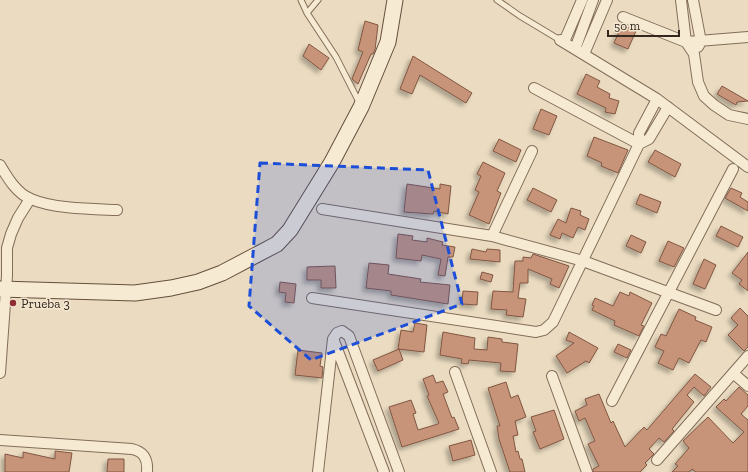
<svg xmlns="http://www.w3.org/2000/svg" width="748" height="472" viewBox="0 0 748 472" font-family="'Zilla Slab',serif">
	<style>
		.building { fill: #c79479; stroke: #815641; filter: url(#shadow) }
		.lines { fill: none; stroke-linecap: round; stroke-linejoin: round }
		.lane-casing { stroke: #836d5a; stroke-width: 7 }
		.street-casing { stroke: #836d5a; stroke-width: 12 }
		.secondary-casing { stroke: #654e3d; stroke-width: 17 }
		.lane { stroke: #f6ead3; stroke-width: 5 }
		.street { stroke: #f6ead3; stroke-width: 10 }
		.secondary { stroke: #f6ead3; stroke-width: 15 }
		.marked { fill: #1d4ed8; fill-opacity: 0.2; stroke: #1d4ed8; stroke-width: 3; stroke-dasharray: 8 5; stroke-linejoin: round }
		.poi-dot { fill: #8f2d34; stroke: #f3e7d0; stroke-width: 1.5 }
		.labels { text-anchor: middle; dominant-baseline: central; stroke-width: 3; stroke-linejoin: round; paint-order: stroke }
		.poi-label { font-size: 13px; fill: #34271d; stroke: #f3e7d0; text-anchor: start }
	</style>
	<defs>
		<filter id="shadow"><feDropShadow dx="-3.5" dy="3.5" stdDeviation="2" flood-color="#0004"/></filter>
	</defs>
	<rect width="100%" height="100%" fill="#ebdcc1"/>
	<!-- building -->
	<path class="building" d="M365 21 378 25 375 50 373 54H371L358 84 352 79 363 52 358 50Z
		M622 25 636 31 628 49 614 43Z
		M309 44 329 58 321 70 303 56Z
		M413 56 472 93 466 103 420 75 412 94 400 89Z
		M586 74 600 81 597 87 610 94 609 98 619 101 615 114 605 112 606 108 577 94Z
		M722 86 748 101 737 102 736 105 717 94Z
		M541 109 557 116 549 135 533 129Z
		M594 137 628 150 618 173 601 166 602 163 587 156Z
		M499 139 521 150 516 162 493 151Z
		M655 150 681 164 675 177 648 162Z
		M483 162 505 173 497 191 501 193 489 224 469 215 479 192 475 190 481 176 477 174Z
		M407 184 440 189V184L451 186 448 214 434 211 433 214 404 212Z
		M533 188 557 200 551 212 527 200Z
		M731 188 742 193 740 197 748 202V211L725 198Z
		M640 194 661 202 657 213 636 204Z
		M571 208 581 211 580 215 589 219 585 230 578 227 573 238 562 233 560 239 550 235 558 219 566 223Z
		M721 226 743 237 738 247 716 236Z
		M398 234 413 236 412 240 427 242V238L443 242 442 245 455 247 453 257H448L445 276 438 275 441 259 422 255 421 261 396 258Z
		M631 235 646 242 641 253 626 246Z
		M668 241 684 248 674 267 659 261Z
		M472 249 486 252 487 249 500 250V262L470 259Z
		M748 252V291L739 284 742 280 732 273Z
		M533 254 569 266 559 288 550 284 552 279 528 269V283H520L518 298 526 299 523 317 506 315 507 310 491 309 493 291 513 292 515 261H523V257L531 258Z
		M704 259 716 265 705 289 693 284Z
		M369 263 389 265 388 274 421 279 420 282 450 285 448 304 391 295V291L366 288Z
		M335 266 336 288H321V280H307V267Z
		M482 272 493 275 491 282 480 279Z
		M280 282 296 284 294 303 285 302 286 293 279 292Z
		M463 291 478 292 477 305 462 304Z
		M620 292 629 296 630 292 652 303 641 325 644 326 639 336 614 325 615 321 592 310 594 306 592 305 595 298 613 306Z
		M740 308 748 316V347L744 351 728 335 738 325 731 318Z
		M679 309 696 317 695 320 712 327 706 342 701 340 689 363 679 358 673 370 658 363 664 351 655 347 661 334 666 336Z
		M415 323 427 325 424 352 398 349 401 330 413 332Z
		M443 332 475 338 474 349 487 350 488 337 502 339V342L518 344 515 372 500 371 501 363 469 360 468 364 461 363 462 359 440 355Z
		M569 332 598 348 589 363 586 361 567 373 556 356 574 343 566 340Z
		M618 344 631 350 627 358 614 352Z
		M399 349 403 360 378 371 373 360Z
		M298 350 322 353 320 366 323 367 322 378 295 375Z
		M695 374 711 387 704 396 694 387 687 395 694 402 672 429 674 431 664 442 659 438 649 449 654 454 645 463 647 465 640 472H593V469L599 466 588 444 595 441 585 418 579 421 575 411 587 405 585 399 599 394 611 423 613 421 625 447 644 427 647 430Z
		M433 375 436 383 443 381 448 392 443 394 452 418 454 417 459 429 402 447 389 407 411 400 416 413 413 414 418 430 438 424 439 423 427 396 429 395 423 379Z
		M506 382 511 398 518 395 526 417 515 421 518 435 513 436 516 452 518 451 520 459H522L525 472H510L499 439 497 426H500L488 388Z
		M739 387 748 395V406L741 414 748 420V472H696L692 469 689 472H672L678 466 675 464 689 448 683 441 708 417 733 443 744 432 716 407 724 399 726 401Z
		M554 410 564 439 540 449 533 432 536 431 531 417Z
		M471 440 475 455 453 461 449 446Z
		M55 451 72 453 69 472H5V454L23 458V452L55 459Z
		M108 459H124V472H107Z"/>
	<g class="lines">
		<!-- lane casing -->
		<g class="lane-casing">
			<path id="lane" d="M301 0 307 13 336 57 360 104
				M497 0 520 16 560 40
				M307 13 318 0"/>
		</g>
		<!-- street casing -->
		<g class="street-casing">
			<path id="street" d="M681 0 686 42 694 54 698 82 704 96 714 105 729 115 748 119
				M693 0 701 42 698 47
				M623 17 686 42 748 37
				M560 40 657 99 748 167
				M564 42 582 0
				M575 49 593 0
				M584 54 607 0
				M534 88 639 144
				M639 144 649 139 668 107
				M0 165C7 177 17 194 31 199 54 209 92 209 117 210
				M322 209 492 236 583 261 716 310
				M492 236 532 151
				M312 298 536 332 544 330 553 322 639 144V133L657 99
				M334 341 384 472
				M455 372 491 472
				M0 373 7 276V248L11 234 18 218 30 199
				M733 373 748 386
				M552 376 587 472
				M612 401 733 169
				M0 440 132 449C145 452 148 460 147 472
				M657 460 748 356
				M318 472 333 339 337 333 342 331 349 336 399 472"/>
		</g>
		<!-- secondary casing -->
		<g class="secondary-casing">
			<path id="secondary" d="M0 289 135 293 171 288 198 282 222 273 277 244 290 230 332 162 361 107 388 42 395 0"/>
		</g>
		<!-- lane -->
		<use href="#lane" class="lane"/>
		<!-- street -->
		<use href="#street" class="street"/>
		<!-- secondary -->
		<use href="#secondary" class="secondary"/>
	</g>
	<!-- marked area -->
	<path class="marked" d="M260 163 428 170 462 304 311 360 249 306Z"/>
	<!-- markers -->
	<circle class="poi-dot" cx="13" cy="303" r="4"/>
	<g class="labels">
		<!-- poi labels -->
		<g class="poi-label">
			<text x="21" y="303">Prueba 3</text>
		</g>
	</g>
	<!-- scale -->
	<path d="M608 30v6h71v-6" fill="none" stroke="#34271d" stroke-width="2"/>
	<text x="614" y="30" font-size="12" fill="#34271d" stroke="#f3e7d0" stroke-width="3" paint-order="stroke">50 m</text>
</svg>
